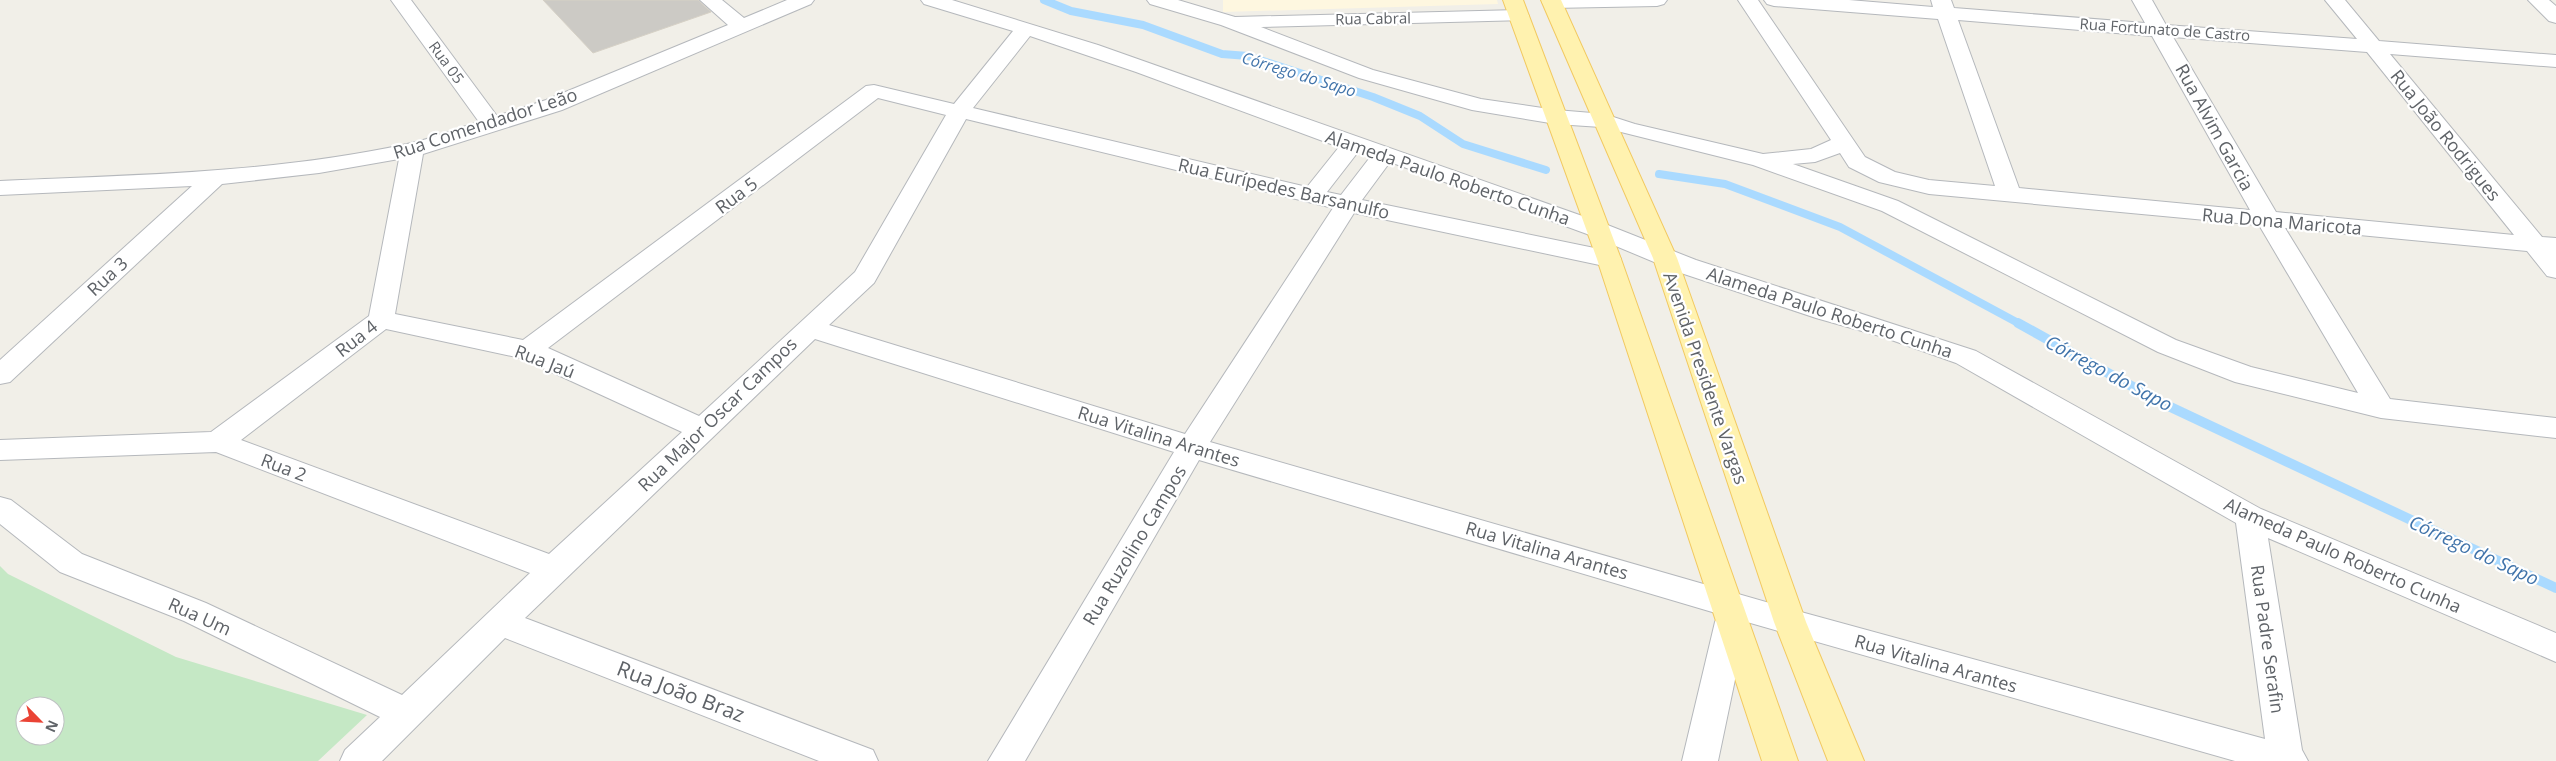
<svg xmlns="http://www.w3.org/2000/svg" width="2556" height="761" viewBox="0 0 2556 761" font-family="'Open Sans',sans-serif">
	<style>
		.commercial { fill: #fef7e0 }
		.green { fill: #c5e8c5; fill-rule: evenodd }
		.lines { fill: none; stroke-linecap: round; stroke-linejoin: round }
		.stream-far1 { stroke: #aadaff; stroke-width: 8 }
		.stream { stroke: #aadaff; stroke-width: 10 }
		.building { fill: #cccac5; stroke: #d6d1c6 }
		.minor-casing { stroke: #b5b8bc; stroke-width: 2 }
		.major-casing { stroke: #f2c960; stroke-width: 2 }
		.minor { fill: #fff; fill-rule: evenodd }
		.major { fill: #fff2af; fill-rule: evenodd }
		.labels { text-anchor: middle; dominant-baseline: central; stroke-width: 4.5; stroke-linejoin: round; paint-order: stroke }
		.far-street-label { font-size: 15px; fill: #5f6368; stroke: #fff }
		.far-water-label { font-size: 16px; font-style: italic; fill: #4174aa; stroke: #fff }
		.street-label { font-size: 18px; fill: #5f6368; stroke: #fff }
		.water-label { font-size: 19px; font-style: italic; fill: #4174aa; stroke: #fff }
		.near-street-label { font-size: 21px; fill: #5f6368; stroke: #fff }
	</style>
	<rect width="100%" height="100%" fill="#f1efe8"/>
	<!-- commercial -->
	<path class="commercial" d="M1223 0H1497L1498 4 1223 12Z"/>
	<!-- green -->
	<path class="green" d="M0 566 8 574 176 657 367 715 318 761H0ZM25 706H55V736H25Z"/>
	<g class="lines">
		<!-- stream-far1 -->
		<path class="stream-far1" d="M1044 0 1071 11 1143 25 1222 54 1248 56 1373 97 1420 116 1463 144 1546 170
			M1659 174 1725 184 1840 227 2020 324"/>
		<!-- stream -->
		<path class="stream" d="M2018 323 2162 403 2556 588"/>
	</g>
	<!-- building -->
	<path class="building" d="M543 0H698L711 12 593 53Z"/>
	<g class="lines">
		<!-- minor casing -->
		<g class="minor-casing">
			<path id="minor" d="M391 0H411L497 116 546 100 728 25 700 0H722L744 18 787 0H814L811 4 562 110 423 154 395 314 523 340 866 86 874 85 954 104 1013 31 924 4 921 0H952L1098 45 1605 224 1696 260 1976 351 2261 509 2556 633V662L2268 538 2302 750 2308 761H2235L1747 622 1718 761H1682L1715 622 1719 614 1199 460 1025 761H988L1174 452 815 339 525 618 873 750 878 761H819L505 638 382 761H340L345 750 380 717 184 621 60 572 0 524V497L11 500 82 554 206 603 402 695 530 573 216 452 0 460V440L211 432 369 316 399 159 319 173 222 184 10 382 0 384V360L192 186 0 195V181C136 175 273 173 407 144 431 139 455 129 479 122ZM1030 36 1136 72 1339 147 1307 187 973 108ZM878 98 946 115 855 272 699 416 548 348ZM966 119 1333 208 1185 434 829 325 874 283ZM1358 152 1371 156 1341 195 1327 192ZM1390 162 1587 234 1678 272 1816 318 1883 337 1956 363 2236 523 2265 739 1790 609 1210 442 1354 213 1609 267 1618 264 1621 259 1618 254 1609 251 1362 200ZM386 329 521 358 682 432 549 554 241 440Z
				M1147 0H1178L1235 17 1519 10 1526 12 1529 16 1526 20 1261 27 1373 70 1481 99 1556 110 1604 114 1635 124 1763 154 1811 149 1831 140 1738 0H1758L1865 157 1895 172 1929 180 1995 186 1938 19 1774 6 1767 4 1764 0H1849L1933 7 1931 0H1951L1954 8 2145 23 2132 0H2152L2166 25 2357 39 2325 0H2345L2379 41 2556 55V67L2390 54 2542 237 2556 238V278L2547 276 2527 251 2285 228 2390 399 2556 418V438L2381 418 2235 382 2158 352 1882 211 1753 165 1601 127 1556 124 1472 110 1359 78 1221 25 1150 4ZM1958 20 2152 36 2250 210 2019 188ZM2173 37 2367 52 2514 235 2276 212ZM1840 153 1849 167 1879 182 1929 194 2259 225 2358 393 2251 367 2176 340 1898 201 1793 164 1815 162Z
				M1544 0H1667L1664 4 1657 6 1552 8 1545 6 1542 2Z
				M2528 0H2549L2556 6V23L2549 21Z"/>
		</g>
		<!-- major casing -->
		<g class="major-casing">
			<path id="major" d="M1503 0H1523L1621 259 1798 761H1762L1597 259Z
				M1541 0H1561L1677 258 1806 622 1864 761H1828L1774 622 1653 258Z"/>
		</g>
		<!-- minor -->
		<use href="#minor" class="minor"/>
		<!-- major -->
		<use href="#major" class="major"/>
	</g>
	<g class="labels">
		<!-- far-street labels -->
		<g class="far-street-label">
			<text transform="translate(1373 18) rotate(-1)">Rua Cabral</text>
			<text transform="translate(2165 29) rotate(4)">Rua Fortunato de Castro</text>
			<text transform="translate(447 62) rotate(54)">Rua 05</text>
		</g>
		<!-- far-water labels -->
		<g class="far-water-label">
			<text transform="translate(1299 74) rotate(17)">Córrego do Sapo</text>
		</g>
		<!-- street labels -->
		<g class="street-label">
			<text transform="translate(485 123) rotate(-18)">Rua Comendador Leão</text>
			<text transform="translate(2215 127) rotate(61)">Rua Alvim Garcia</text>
			<text transform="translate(2446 135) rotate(51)">Rua João Rodrigues</text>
			<text transform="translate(1448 177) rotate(19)">Alameda Paulo Roberto Cunha</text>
			<text transform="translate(1284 188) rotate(13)">Rua Eurípedes Barsanulfo</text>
			<text transform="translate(736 195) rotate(-37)">Rua 5</text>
			<text transform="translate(2282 221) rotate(5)">Rua Dona Maricota</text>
			<text transform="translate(107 276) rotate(-43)">Rua 3</text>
			<text transform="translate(1830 312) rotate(18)">Alameda Paulo Roberto Cunha</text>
			<text transform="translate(356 338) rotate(-38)">Rua 4</text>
			<text transform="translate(545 361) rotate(21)">Rua Jaú</text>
			<text transform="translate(1706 378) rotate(71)">Avenida Presidente Vargas</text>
			<text transform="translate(717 414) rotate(-44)">Rua Major Oscar Campos</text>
			<text transform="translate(1159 436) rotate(17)">Rua Vitalina Arantes</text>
			<text transform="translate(284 467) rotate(21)">Rua 2</text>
			<text transform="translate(1134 545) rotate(-59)">Rua Ruzolino Campos</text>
			<text transform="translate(1547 550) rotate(16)">Rua Vitalina Arantes</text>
			<text transform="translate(2343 555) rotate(24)">Alameda Paulo Roberto Cunha</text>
			<text transform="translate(200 616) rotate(24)">Rua Um</text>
			<text transform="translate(2268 639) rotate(82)">Rua Padre Serafin</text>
			<text transform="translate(1936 663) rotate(16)">Rua Vitalina Arantes</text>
		</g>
		<!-- water labels -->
		<g class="water-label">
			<text transform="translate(2109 373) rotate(28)">Córrego do Sapo</text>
			<text transform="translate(2474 550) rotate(25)">Córrego do Sapo</text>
		</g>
		<!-- near-street labels -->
		<g class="near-street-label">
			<text transform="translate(681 691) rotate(21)">Rua João Braz</text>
		</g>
	</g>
	<!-- north arrow -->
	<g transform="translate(40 721) rotate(114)"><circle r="24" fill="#ffffff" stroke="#bfc1c3"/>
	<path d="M0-4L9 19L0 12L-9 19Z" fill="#ea4335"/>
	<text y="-8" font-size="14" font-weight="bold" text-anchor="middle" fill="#5f6368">N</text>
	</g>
</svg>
